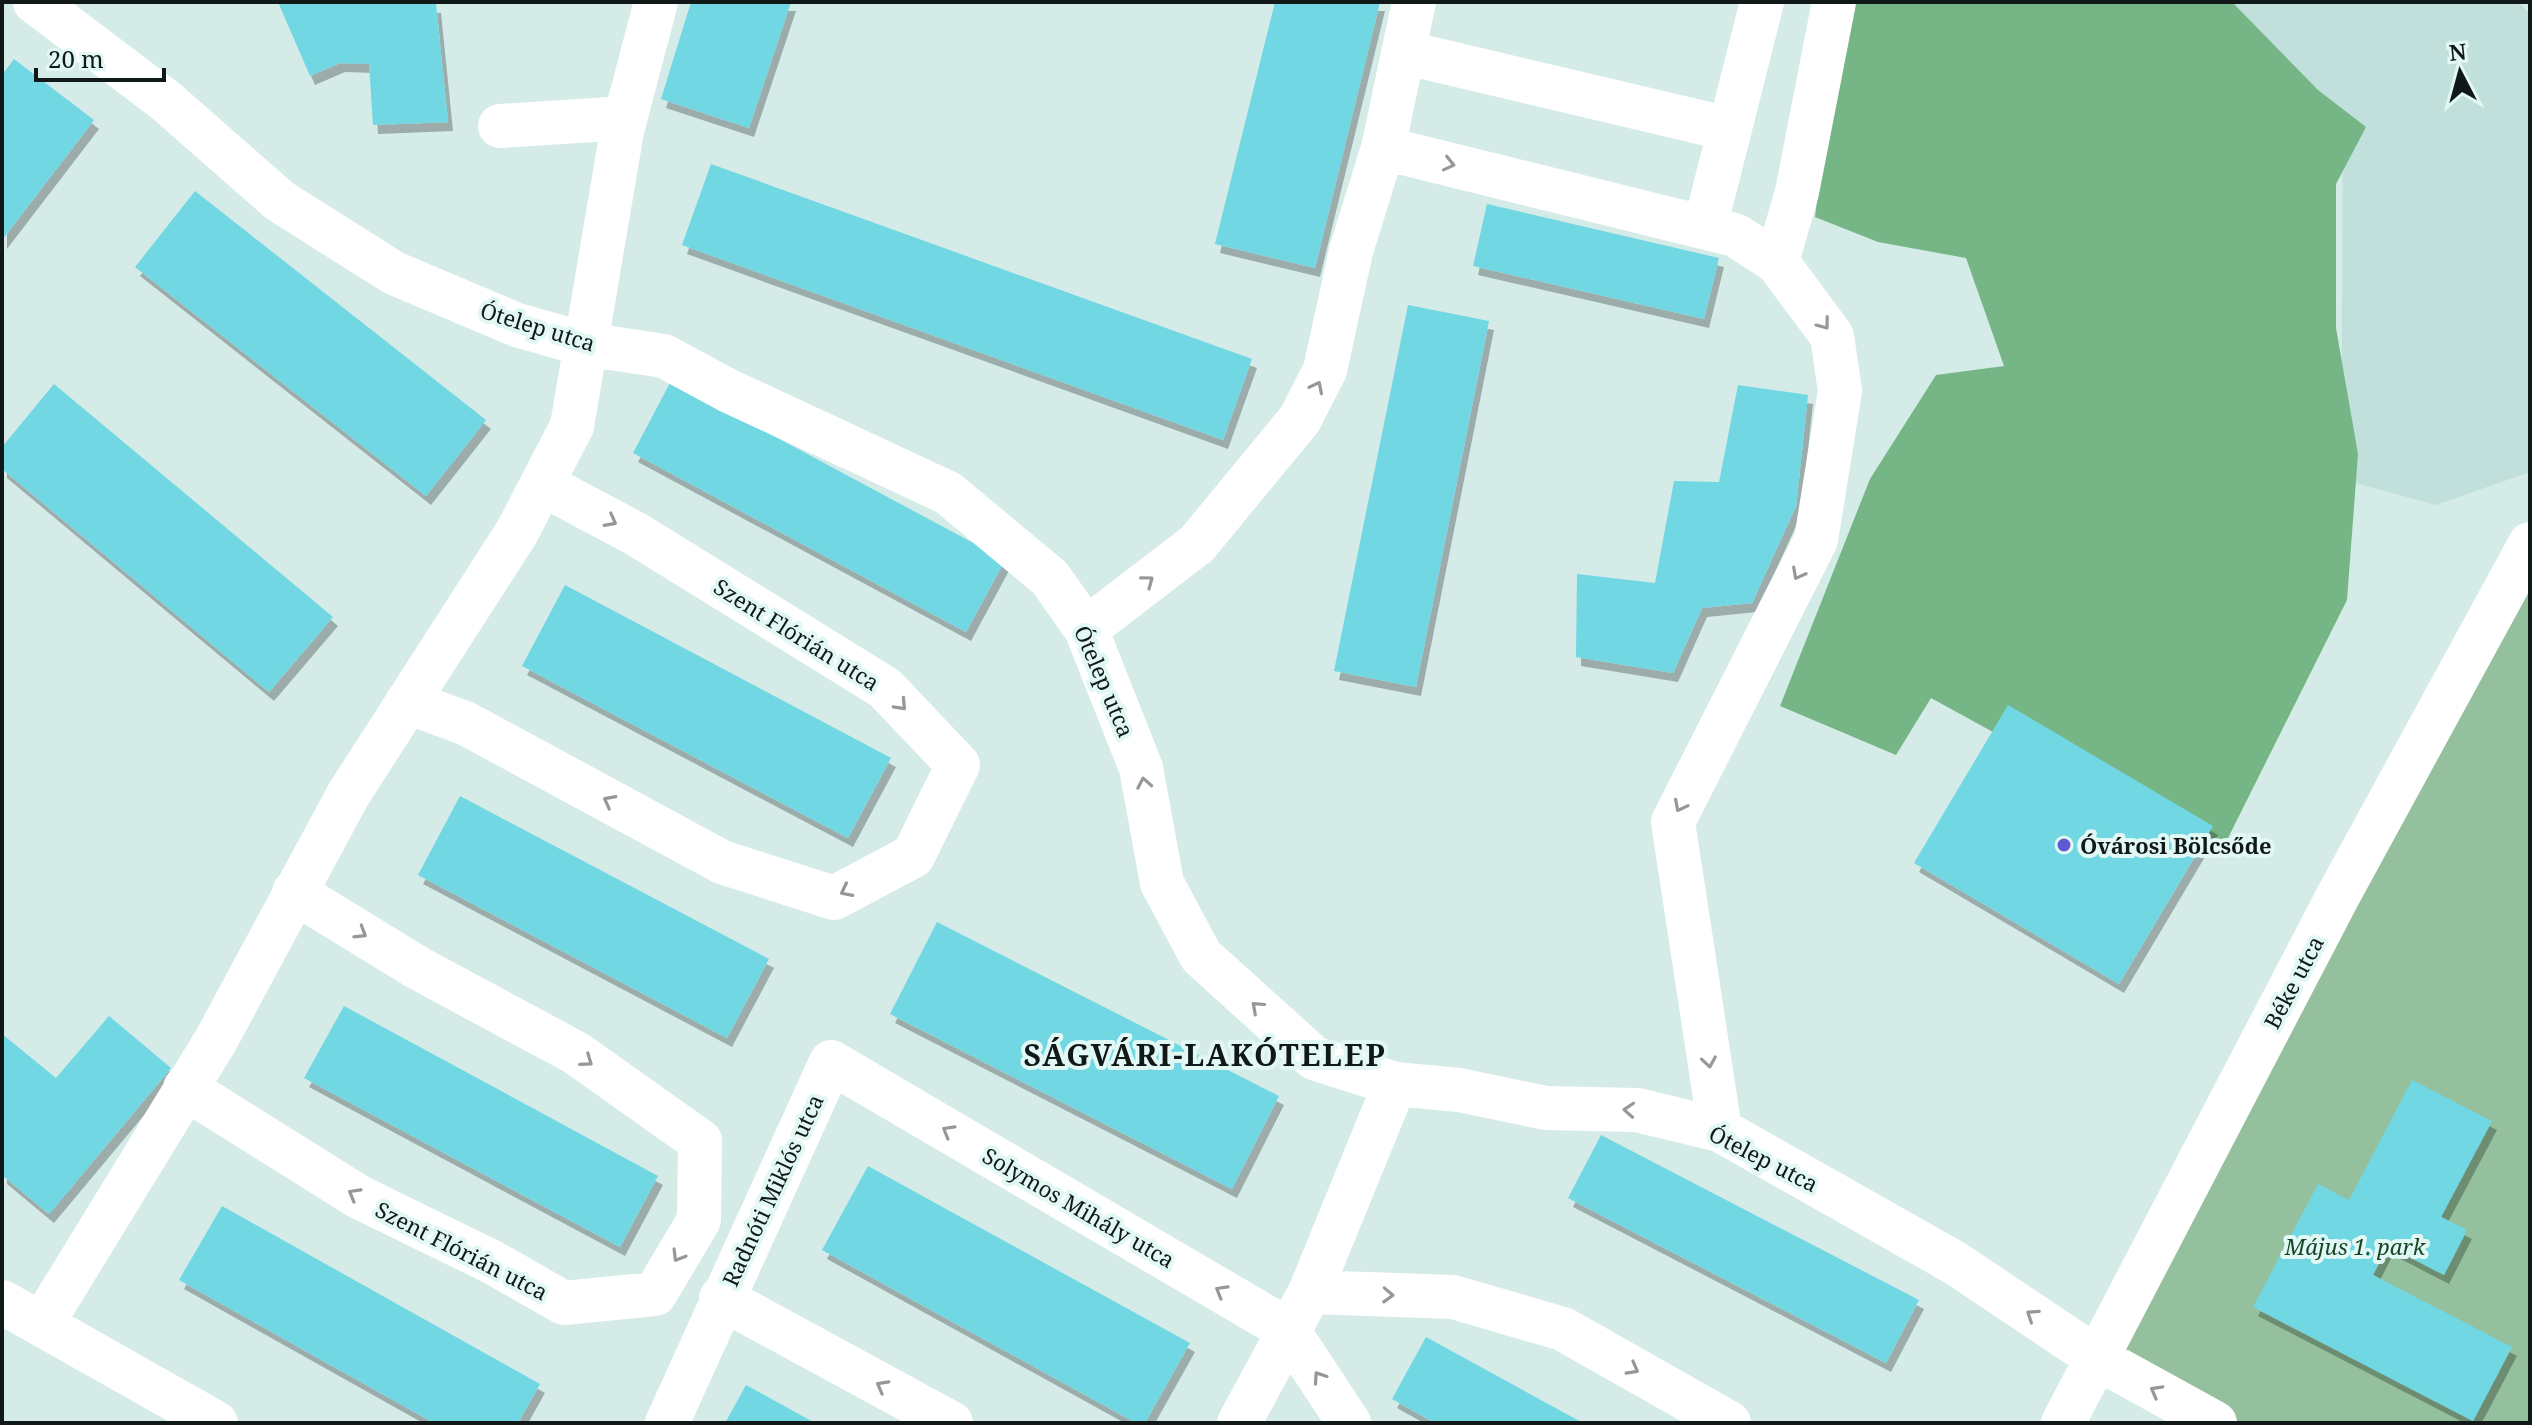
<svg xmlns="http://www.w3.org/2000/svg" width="2532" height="1425" viewBox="0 0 2532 1425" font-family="'Noto Serif',serif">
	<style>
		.built { fill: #c1e0dc }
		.green { fill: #94c09d }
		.forest { fill: #76b686 }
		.building { fill: #71d7e3; filter: url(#shadow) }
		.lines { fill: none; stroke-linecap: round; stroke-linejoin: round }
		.minor { stroke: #fff; stroke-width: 44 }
		.oneway { stroke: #949897 }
		.poi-dot { fill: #5c59d1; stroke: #e2f8f5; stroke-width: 3 }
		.labels { text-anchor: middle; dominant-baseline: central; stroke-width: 8; stroke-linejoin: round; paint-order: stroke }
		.street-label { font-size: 22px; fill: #111918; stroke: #e2f8f5 }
		.poi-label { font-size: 22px; font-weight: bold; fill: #111918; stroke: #e2f8f5; text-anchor: start }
		.park-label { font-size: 22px; font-style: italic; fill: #184727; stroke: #e2f8f5 }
		.district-label { font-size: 30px; font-weight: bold; letter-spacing: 2px; fill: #111918; stroke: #e2f8f5 }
	</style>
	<defs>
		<filter id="shadow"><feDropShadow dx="5" dy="9" stdDeviation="0" flood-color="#0004"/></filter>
	</defs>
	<rect width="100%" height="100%" fill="#d4ebe8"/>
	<!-- built -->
	<path class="built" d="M2218 2H2518L2530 14V472L2436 505 2341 479 2343 135Z"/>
	<!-- green -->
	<path class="green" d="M2530 546V1423H2226L2097 1358Z"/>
	<!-- forest -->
	<path class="forest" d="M1842 2H2232L2318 90 2366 127 2336 184V328L2358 454 2347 600 2219 856 1931 698 1896 755 1780 706 1870 479 1936 375 2004 366 1966 258 1878 242 1815 217Z"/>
	<!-- building -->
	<path class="building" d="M278 2 436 4 448 122 373 125 369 64 340 63 310 76Z
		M691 2H791L749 128 661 99Z
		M1275 2H1380L1315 268 1215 244Z
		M14 59 94 120 2 240V75Z
		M711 164 1252 359 1223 440 682 245Z
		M195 191 486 420 426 496 135 267Z
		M1487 204 1719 258 1704 319 1473 266Z
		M1408 305 1489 321 1416 687 1334 671Z
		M671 381 1005 560 966 632 633 453Z
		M54 384 333 617 269 692 2 469V447Z
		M1738 385 1808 395 1796 506 1752 603 1702 608 1673 673 1576 657 1577 574 1655 583 1674 481 1719 482Z
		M565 585 891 758 848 838 522 666Z
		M2008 705 2213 826 2119 984 1914 863Z
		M460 796 769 959 727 1038 418 875Z
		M937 922 1279 1096 1232 1189 890 1014Z
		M344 1006 658 1176 620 1247 304 1078Z
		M109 1016 171 1068 49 1214 2 1175V1034L56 1078Z
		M2412 1080 2492 1121 2441 1217 2467 1230 2444 1275 2388 1246 2373 1275 2512 1347 2473 1421 2253 1307 2318 1184 2349 1200Z
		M1601 1135 1919 1300 1886 1363 1568 1198Z
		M868 1166 1190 1343 1145 1423H1136L822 1250Z
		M222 1206 540 1384 518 1423H434L179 1280Z
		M1426 1337 1583 1423H1435L1392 1399Z
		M746 1385 815 1423H725Z"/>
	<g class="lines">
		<!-- minor -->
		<path class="minor" d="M35 2 166 101 280 201 394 273 517 325 584 344 664 356 727 390 948 493 1050 578 1086 629 1141 768 1162 883 1201 956 1314 1058 1395 1084 1459 1090 1546 1108 1637 1110 1720 1130 1955 1263 2097 1358 2215 1423
			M1403 52 1729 129
			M500 126 625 118
			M1383 148 1414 2
			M1705 227 1762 2
			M1777 262 1797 192 1834 2
			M1086 629 1197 544 1300 419 1325 370 1351 251 1383 148 1735 235 1777 262 1832 336 1840 391 1816 540 1673 822 1720 1130
			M407 702 465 723 722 862 834 898 913 856 958 765 885 688 636 534 542 484
			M185 1088 359 1197 492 1262 564 1303 655 1294 699 1220 700 1141 576 1053 418 968 294 892
			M1310 1292 1453 1297 1563 1329 1729 1423
			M721 1298 951 1423
			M2 1302 216 1423
			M42 1324 216 1040 348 795 517 532 572 426 622 131 656 2
			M667 1423 831 1062 1288 1330 1349 1423
			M1239 1423 1310 1292 1395 1084
			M2063 1423 2339 894 2530 544"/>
	</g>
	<!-- one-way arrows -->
	<defs><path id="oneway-chevron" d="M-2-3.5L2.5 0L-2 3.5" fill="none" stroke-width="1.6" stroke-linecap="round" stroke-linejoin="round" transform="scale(2)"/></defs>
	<g class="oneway">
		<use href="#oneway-chevron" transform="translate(1449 164) rotate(13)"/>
		<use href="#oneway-chevron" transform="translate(1824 324) rotate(53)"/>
		<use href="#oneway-chevron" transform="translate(1317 387) rotate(-63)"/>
		<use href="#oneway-chevron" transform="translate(611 521) rotate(28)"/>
		<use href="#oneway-chevron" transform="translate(1798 574) rotate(118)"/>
		<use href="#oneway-chevron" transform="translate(1148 581) rotate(-37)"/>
		<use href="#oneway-chevron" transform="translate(901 705) rotate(47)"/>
		<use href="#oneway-chevron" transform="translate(1144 783) rotate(-100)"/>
		<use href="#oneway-chevron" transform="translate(609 801) rotate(-152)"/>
		<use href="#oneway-chevron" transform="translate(1680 806) rotate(117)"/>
		<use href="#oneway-chevron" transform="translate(846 891) rotate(153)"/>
		<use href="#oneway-chevron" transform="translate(361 933) rotate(32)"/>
		<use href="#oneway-chevron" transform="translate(1257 1007) rotate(-138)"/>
		<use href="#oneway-chevron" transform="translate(587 1061) rotate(35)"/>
		<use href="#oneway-chevron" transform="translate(1709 1062) rotate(81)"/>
		<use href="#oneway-chevron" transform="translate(1629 1110) rotate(-176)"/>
		<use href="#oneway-chevron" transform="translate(948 1131) rotate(-150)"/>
		<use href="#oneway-chevron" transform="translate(354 1194) rotate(-150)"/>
		<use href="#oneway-chevron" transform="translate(678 1256) rotate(121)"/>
		<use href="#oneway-chevron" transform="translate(1221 1291) rotate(-150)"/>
		<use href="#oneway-chevron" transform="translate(1388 1295) rotate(2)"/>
		<use href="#oneway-chevron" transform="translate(2032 1315) rotate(-146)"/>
		<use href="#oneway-chevron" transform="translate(1633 1369) rotate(29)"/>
		<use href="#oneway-chevron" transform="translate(1319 1377) rotate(-124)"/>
		<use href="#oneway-chevron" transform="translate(882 1386) rotate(-151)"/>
		<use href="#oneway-chevron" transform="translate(2156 1391) rotate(-151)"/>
	</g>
	<!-- markers -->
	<circle class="poi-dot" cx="2064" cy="845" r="8"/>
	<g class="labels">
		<!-- street labels -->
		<g class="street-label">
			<text transform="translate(538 326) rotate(17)">Ótelep utca</text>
			<text transform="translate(797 634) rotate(32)">Szent Flórián utca</text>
			<text transform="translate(1105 681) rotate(67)">Ótelep utca</text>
			<text transform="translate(2293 982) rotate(-62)">Béke utca</text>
			<text transform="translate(1764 1158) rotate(27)">Ótelep utca</text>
			<text transform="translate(772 1190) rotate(-65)">Radnóti Miklós utca</text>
			<text transform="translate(1079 1207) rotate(30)">Solymos Mihály utca</text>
			<text transform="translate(462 1250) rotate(27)">Szent Flórián utca</text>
		</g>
		<!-- poi labels -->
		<g class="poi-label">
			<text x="2080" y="845">Óvárosi Bölcsőde</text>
		</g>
		<!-- park labels -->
		<g class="park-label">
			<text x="2355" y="1246">Május 1. park</text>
		</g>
		<!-- district labels -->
		<g class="district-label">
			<text x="1205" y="1054">SÁGVÁRI-LAKÓTELEP</text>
		</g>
	</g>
	<!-- border -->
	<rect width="2532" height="1425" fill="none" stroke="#111918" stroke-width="8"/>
	<!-- north arrow -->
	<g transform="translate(2460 72) rotate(354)" stroke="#e2f8f5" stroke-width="6" paint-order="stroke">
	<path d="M0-6L14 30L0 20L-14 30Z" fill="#111918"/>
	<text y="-12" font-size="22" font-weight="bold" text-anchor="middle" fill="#111918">N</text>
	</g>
	<!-- scale -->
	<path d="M36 68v12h128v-12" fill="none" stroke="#111918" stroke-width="4"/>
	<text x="48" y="68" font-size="24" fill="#111918" stroke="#e2f8f5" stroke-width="6" paint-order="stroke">20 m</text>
</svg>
